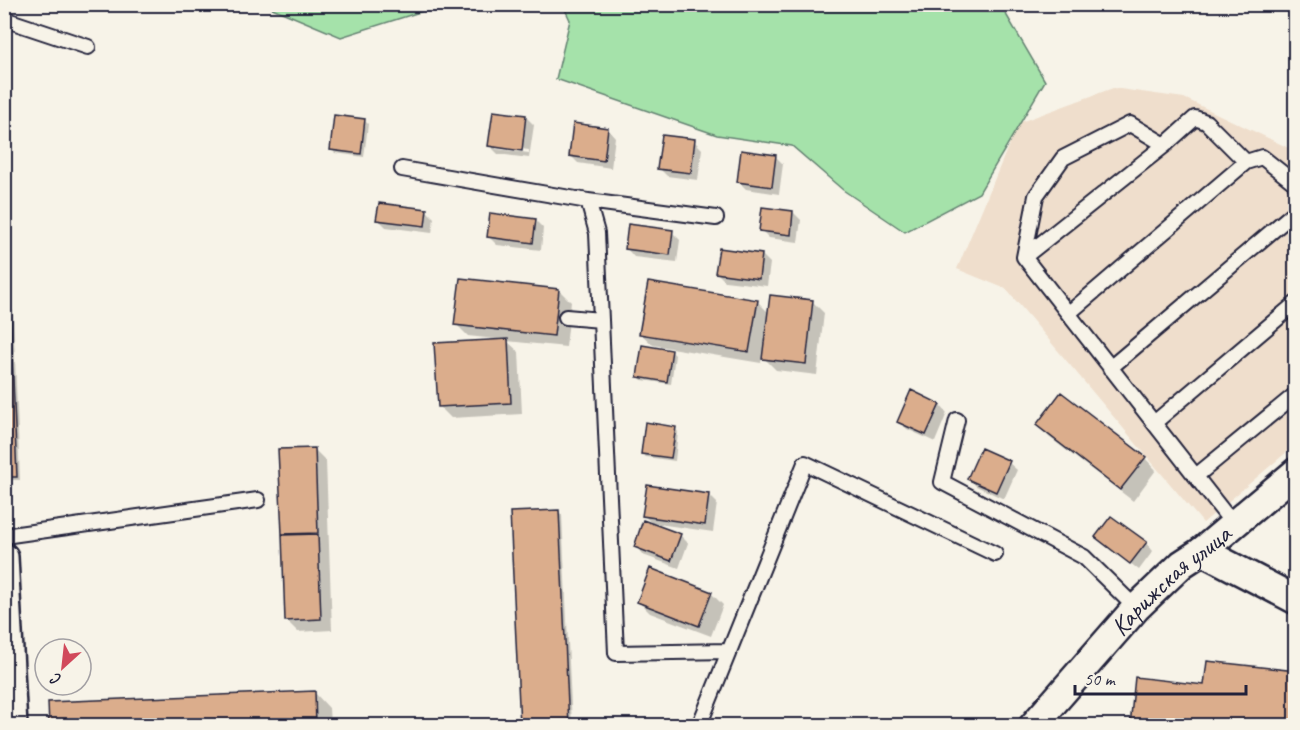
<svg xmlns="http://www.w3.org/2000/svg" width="1300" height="730" viewBox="0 0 1300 730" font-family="Caveat,sans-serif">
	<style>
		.built { fill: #efdecc }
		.green { fill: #a5e2aa; stroke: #648272; stroke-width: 1.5 }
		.shadow { fill: #0003; fill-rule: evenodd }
		.building { fill: #dbad8c; stroke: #22223b; stroke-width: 1.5 }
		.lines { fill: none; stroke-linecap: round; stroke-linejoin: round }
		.service-casing { stroke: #22223b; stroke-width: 18 }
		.minor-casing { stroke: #22223b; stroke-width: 32 }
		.service { stroke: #f7f3e8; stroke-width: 14 }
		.minor { stroke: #f7f3e8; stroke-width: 27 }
		.labels { text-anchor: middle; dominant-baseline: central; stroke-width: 4.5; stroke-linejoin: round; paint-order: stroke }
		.street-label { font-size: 26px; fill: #22223b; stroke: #f7f3e8 }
	</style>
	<rect width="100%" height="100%" fill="#f7f3e8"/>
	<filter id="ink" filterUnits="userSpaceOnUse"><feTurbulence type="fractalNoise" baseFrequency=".0167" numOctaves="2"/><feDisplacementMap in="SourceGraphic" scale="12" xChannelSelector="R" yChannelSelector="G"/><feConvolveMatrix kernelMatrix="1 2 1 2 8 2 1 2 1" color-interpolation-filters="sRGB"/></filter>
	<g filter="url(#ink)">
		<!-- built -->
		<path class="built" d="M1113 88 1184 98 1295 151V445L1203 523 1006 289 957 269 1018 123Z"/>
		<!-- green -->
		<path class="green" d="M1000 4 1045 81 979 193 905 232 843 190 792 146 717 135 556 79 570 20 563 5Z
			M265 5H442L341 37Z"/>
		<!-- shadow -->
		<path class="shadow" d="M526 117 534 125 529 158 498 154 490 146ZM496 146 529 150V153L496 149Z
			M365 121 368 124 364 157 335 153 331 149Z
			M608 129 615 137 611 168 578 163 570 155Z
			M694 141 702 149 698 180 667 176 659 168Z
			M775 156 783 164 779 194 746 189 739 182Z
			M426 210 434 218 432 233 386 227 378 219Z
			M793 212 801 220 798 242 769 238 761 230Z
			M535 220 543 228 541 250 497 245 489 237Z
			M672 232 680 240 677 262 634 257 627 249Z
			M762 255 770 263 767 286 725 281 717 273Z
			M559 290 571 302 566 347 507 341 519 352 522 414 451 418 439 406 495 341V339L468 336 456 324Z
			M757 301 769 313 813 302 824 313 817 375 776 370 762 356 761 363 653 345 641 334Z
			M10 307 13 311 20 480H4V308Z
			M670 350 675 355 671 384 642 380 638 376Z
			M912 392 940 405 947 413 935 442 907 429 899 421Z
			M1038 425 1145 458 1156 470 1133 501 1049 437Z
			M675 428 678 432 675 461 646 457 642 454Z
			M314 449 326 461 332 630 298 632 286 620 280 451Z
			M1009 463 1017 470 1004 499 976 486 969 478Z
			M709 495 717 503 713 532 652 523 644 516Z
			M558 511 562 515 572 726H521Z
			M680 535 688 543 679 568 643 555 636 547Z
			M1097 537 1146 543 1153 551 1139 570Z
			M711 593 723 605 711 636 650 613 638 601Z
			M1205 687 1296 726H1131Z
			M314 692 329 708 330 726H51Z"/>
		<!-- building -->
		<path class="building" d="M493 111 526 115 522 151 488 146Z
			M334 115 365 119 361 154 330 150Z
			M573 123 608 128 604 161 569 156Z
			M662 135 695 139 691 173 657 169Z
			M741 150 776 155 772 187 737 182Z
			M379 203 427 209 425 226 376 220Z
			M762 207 793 211 791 235 759 231Z
			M490 213 536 219 533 243 487 237Z
			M628 224 673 230 670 255 625 249Z
			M719 248 762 254 759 279 715 273Z
			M460 278 559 289 554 336 454 325Z
			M648 282 758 300 749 352 639 334Z
			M770 295 813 300 806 364 762 359Z
			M4 306H10L17 477H4Z
			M508 339 511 403 438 407 434 343Z
			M642 345 672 350 667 382 637 377Z
			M911 390 940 404 926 435 897 422Z
			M1061 392 1146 457 1120 490 1036 425Z
			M645 422 676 427 671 458 641 454Z
			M315 448 318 533 282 534 278 449Z
			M981 448 1010 461 996 492 967 479Z
			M647 485 709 494 705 525 642 516Z
			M559 510 569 726H520L510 512Z
			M1111 516 1147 542 1130 564 1095 537Z
			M643 520 681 534 671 561 634 547Z
			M318 534 321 619 285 621 282 535Z
			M650 568 712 592 699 626 637 602Z
			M1207 661 1296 671V726H1210L1190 723V726H1130L1135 677 1204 685Z
			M315 691 316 726H49L48 702Z"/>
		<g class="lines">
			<!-- service casing -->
			<g class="service-casing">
				<path id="service" d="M4 19 88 47
					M402 169 588 201 597 233 601 320
					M588 201 716 218
					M1024 257 1165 145
					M1069 313 1246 162
					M566 317 601 320 616 653 729 651
					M1110 368 1296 211
					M957 420 942 482 1084 557 1136 608
					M1154 423 1296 303
					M1196 476 1296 394
					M1233 524 1024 257 1036 196 1063 158 1130 124 1165 145 1195 118 1206 122 1246 162 1262 157 1296 184
					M4 536 258 500
					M699 726 805 463 995 554"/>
			</g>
			<!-- minor casing -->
			<g class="minor-casing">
				<g id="minor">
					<path d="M1202 551 1296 600"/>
					<path d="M4 557 13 726"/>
					<path id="s1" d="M1033 726 1136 608 1182 564 1202 551 1296 472"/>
				</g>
			</g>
			<!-- service -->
			<use href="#service" class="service"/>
			<!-- minor -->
			<use href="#minor" class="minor"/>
		</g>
	</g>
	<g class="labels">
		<!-- street labels -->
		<g class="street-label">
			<text stroke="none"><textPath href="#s1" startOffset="201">Карижская улица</textPath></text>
		</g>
	</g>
	<!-- margin -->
	<rect width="1300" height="730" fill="none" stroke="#f7f3e8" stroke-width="24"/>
	<rect x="12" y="12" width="1276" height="706" fill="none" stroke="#22223b" stroke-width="2" filter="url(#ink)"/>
	<!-- north arrow -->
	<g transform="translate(63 667) rotate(207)"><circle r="28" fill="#f7f3e8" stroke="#a29fa3" stroke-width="1.5"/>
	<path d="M0-4.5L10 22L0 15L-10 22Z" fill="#d1495b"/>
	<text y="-9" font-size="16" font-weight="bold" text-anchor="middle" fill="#22223b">С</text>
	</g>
	<!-- scale -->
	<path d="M1075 685v9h171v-9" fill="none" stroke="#22223b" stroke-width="3"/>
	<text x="1084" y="685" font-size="18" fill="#22223b" stroke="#f7f3e8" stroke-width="4.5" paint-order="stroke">50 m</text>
</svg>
